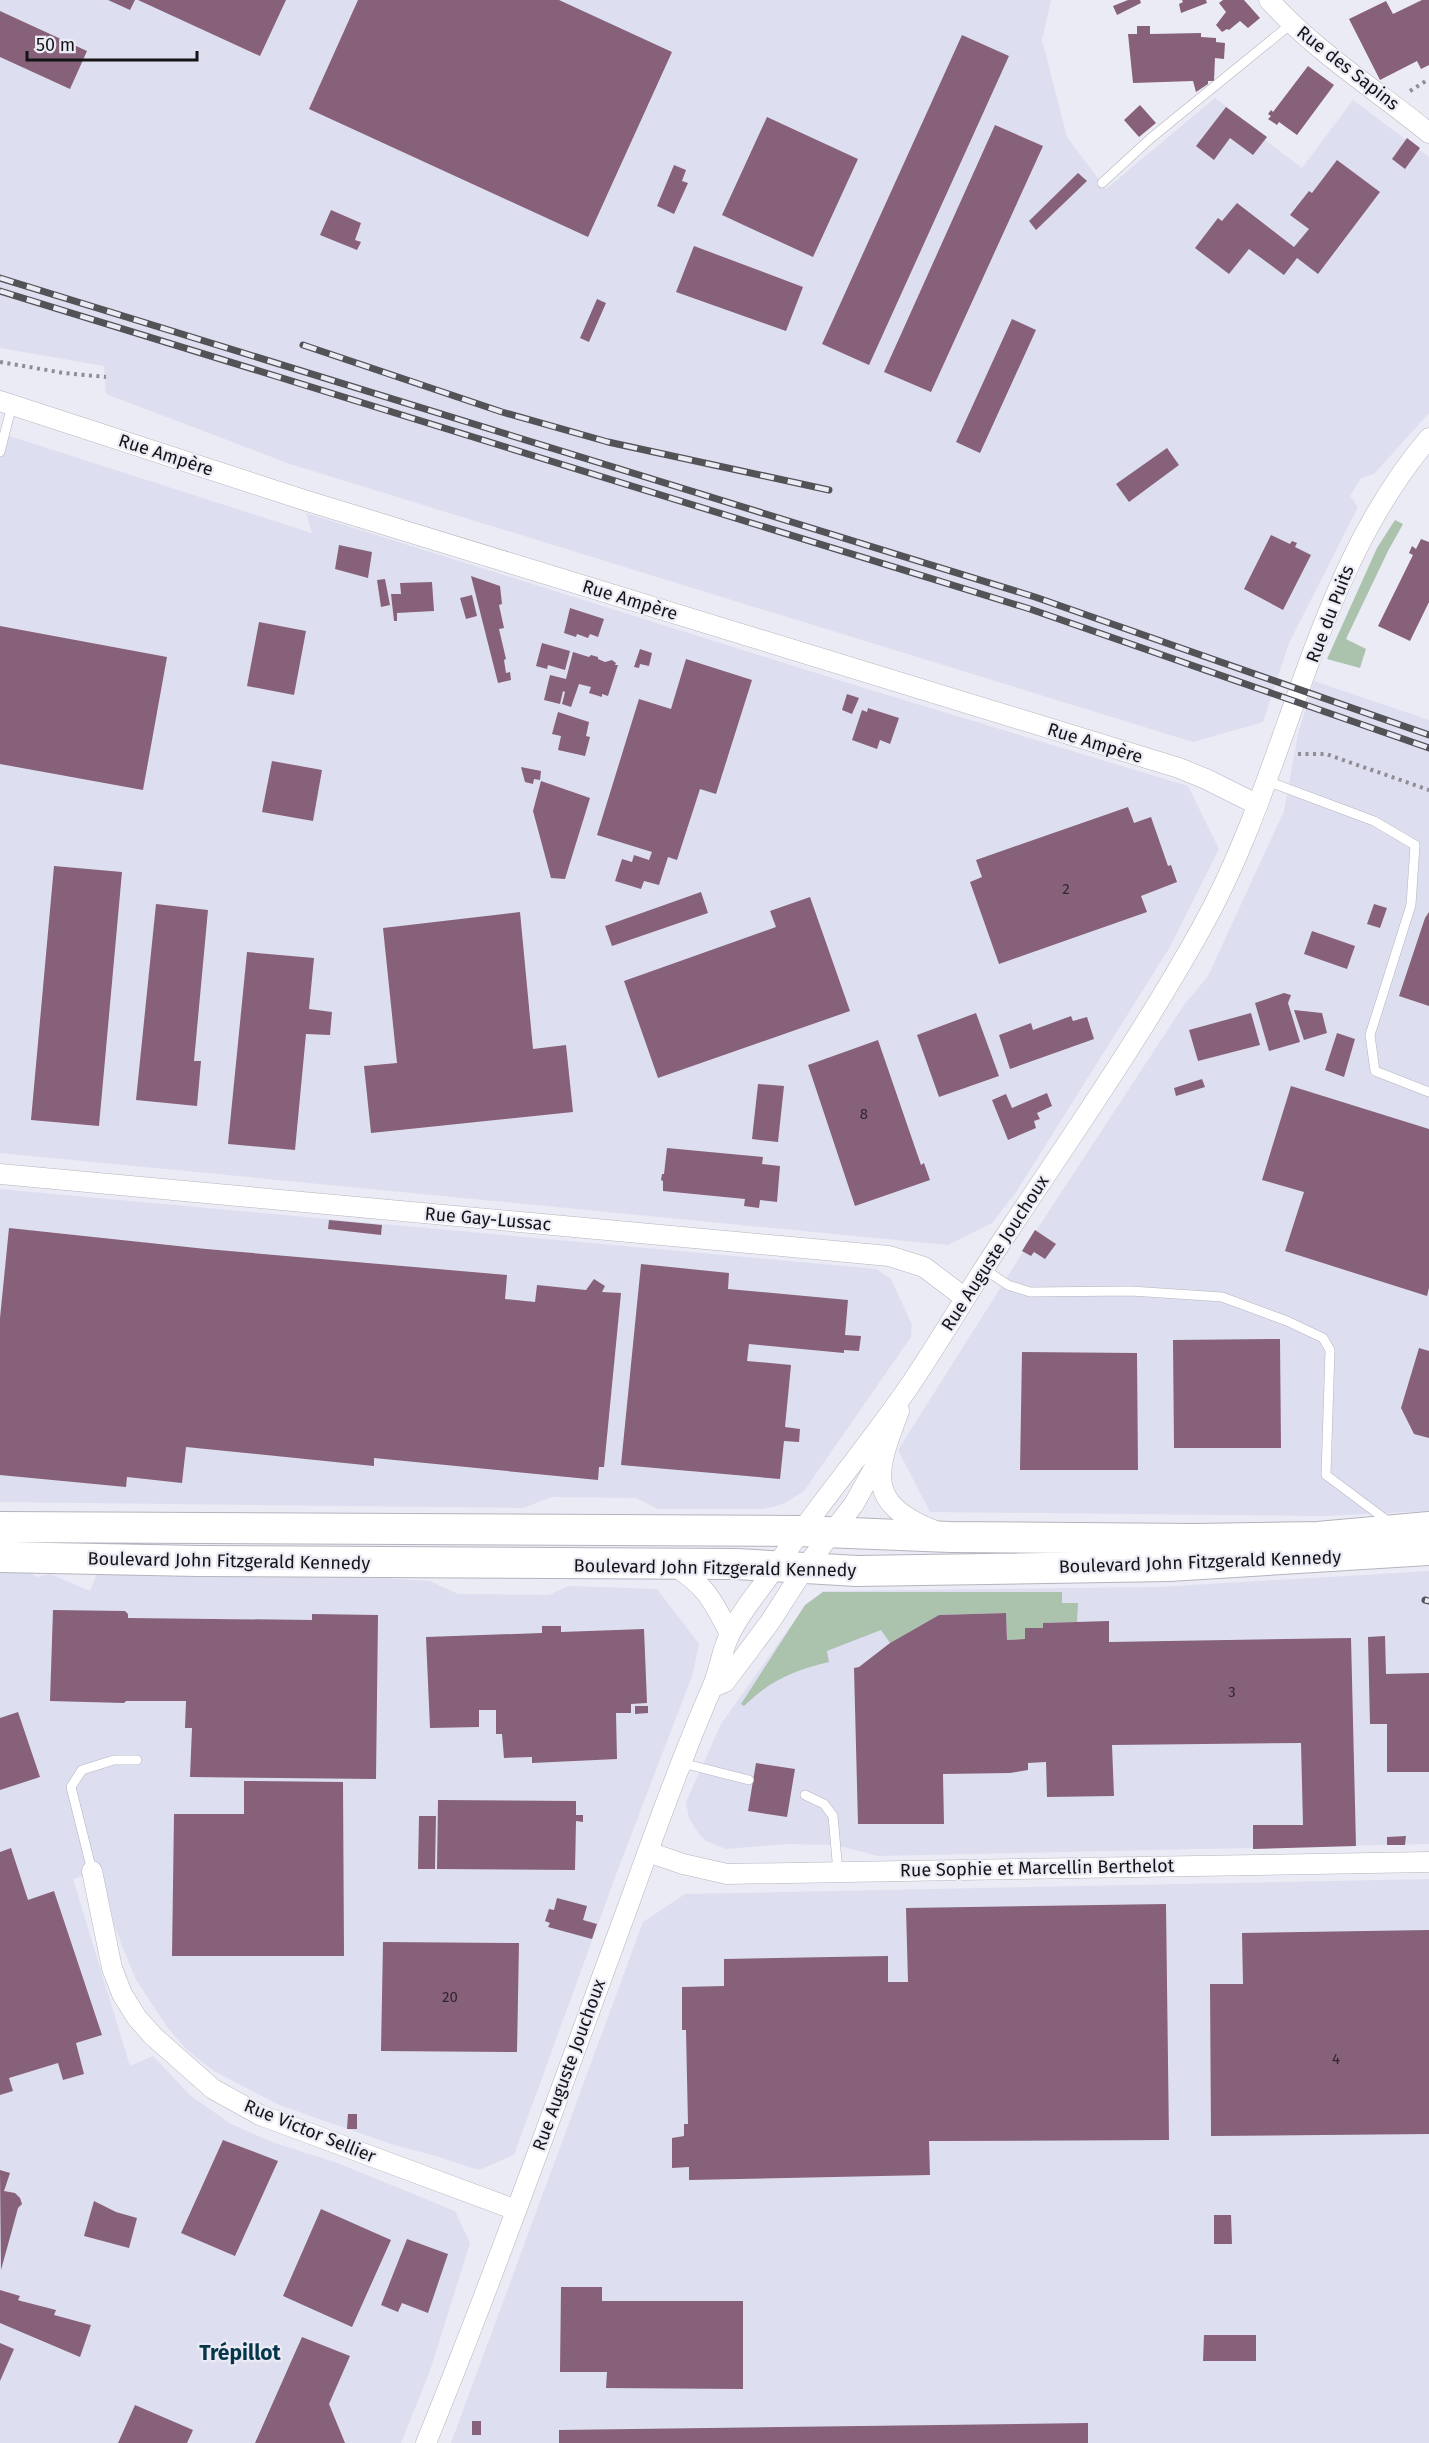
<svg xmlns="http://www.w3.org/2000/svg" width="1429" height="2443" viewBox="0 0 1429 2443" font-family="'Fira Sans',sans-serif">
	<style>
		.built { fill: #dddff0 }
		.green { fill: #abc2ad }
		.building { fill: #876179 }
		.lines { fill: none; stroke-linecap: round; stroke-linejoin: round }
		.service-casing { stroke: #b4b4be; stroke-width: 10 }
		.minor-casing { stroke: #b4b4be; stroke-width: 21 }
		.primary-casing { stroke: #b4b4be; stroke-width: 32 }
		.path { stroke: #8d8d94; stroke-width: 4; stroke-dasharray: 3 4.5; stroke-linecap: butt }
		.service { stroke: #fff; stroke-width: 9 }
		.minor { stroke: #fff; stroke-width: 20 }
		.primary { stroke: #fff; stroke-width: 30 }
		.rail-casing { stroke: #525257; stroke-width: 7 }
		.rail { stroke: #ebebf5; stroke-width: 4.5; stroke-dasharray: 14; stroke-linecap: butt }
		.labels { text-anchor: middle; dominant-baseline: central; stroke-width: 4.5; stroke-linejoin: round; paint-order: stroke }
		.number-label { font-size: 15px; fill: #312730 }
		.street-label { font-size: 18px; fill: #141417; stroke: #ebebf5 }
		.quarter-label { font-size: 21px; font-weight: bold; fill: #06364a; stroke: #ebebf5 }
	</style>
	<rect width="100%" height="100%" fill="#ebebf5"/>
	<!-- built -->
	<path class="built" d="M0 0H1051L1042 40 1067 137 1106 189 1215 98 1267 137 1265 140 1302 168 1353 100 1429 157V413L1374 474 1361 478 1350 496 1358 507 1289 643 1263 722 1193 742 290 464 106 394 104 366 0 348Z
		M0 433 312 533 306 513 864 688 1188 786 1219 849 1170 947 1016 1192 992 1223 948 1245 0 1153Z
		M1314 681 1429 720V1511L1327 1516 930 1512 898 1450 1047 1214 1184 1005 1208 976 1284 811 1298 734Z
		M0 1189 876 1269 891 1279 912 1325 911 1337 804 1491 785 1503 773 1507 760 1509H658L636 1498 552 1497 523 1508 0 1502Z
		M0 1570 26 1571 37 1577 50 1574 90 1591 97 1573 367 1577 430 1581 458 1594 549 1595 568 1586 657 1589 699 1644 692 1676 617 1872 514 2155 479 2170 432 2155 394 2145 279 2105 214 2071 187 2050 167 2027 135 1978 114 1925 102 1870 73 1879 130 2066 153 2056 191 2096 231 2124 272 2142 340 2164 455 2211 470 2243 430 2371 401 2443H0Z
		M1429 1571V1844L878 1856 836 1845 785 1844 726 1849 706 1841 699 1834 689 1818 686 1802 721 1724 802 1610 823 1591 1158 1587Z
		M1429 1879V2443H451L643 1922 685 1894Z"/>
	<!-- green -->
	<path class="green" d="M1395 520 1403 524 1388 551 1346 639 1366 649 1360 668 1327 659 1377 548Z
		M823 1592H1062V1603H1078L1077 1622 1043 1623V1628H1025V1639L1007 1640 1006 1613 939 1615 890 1643 881 1630 827 1651 829 1662C793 1671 772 1679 744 1706L741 1704 805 1605Z"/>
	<!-- building -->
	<path class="building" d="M108 0H135L130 10Z
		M138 0H286L260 56Z
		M358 0H559L672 52 588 237 309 109Z
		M1128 0H1140L1141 3 1117 15 1113 6Z
		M1182 0H1206L1207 3 1181 13 1179 4 1183 2Z
		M1223 0H1244L1260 18 1248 28 1240 21 1229 30 1227 29 1222 32 1216 25 1226 12 1219 3Z
		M1422 0H1429V65L1421 69 1417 61 1380 80 1349 19 1386 1 1393 14Z
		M0 11 87 51 70 89 0 57Z
		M1137 26H1150V34L1201 33V37L1216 38V42L1225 43 1224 59 1215 58 1214 81H1208V84L1196 92 1193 81 1133 83 1128 34H1137Z
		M962 35 1009 56 869 365 822 344Z
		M1308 66 1334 85 1297 135 1279 122 1277 125 1268 119 1271 116 1268 114 1271 110 1273 112Z
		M1140 105 1156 123 1139 137 1124 120Z
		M1226 107 1267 137 1253 155 1230 138 1214 160 1196 146Z
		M767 117 858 159 813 257 722 215Z
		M995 125 1043 146 931 392 884 372Z
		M1407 138 1420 148 1405 169 1392 159Z
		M1337 160 1380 192 1318 274 1297 258 1284 275 1249 249 1229 274 1195 248 1218 218 1222 221 1237 203 1294 247 1309 229 1290 215 1309 191 1312 193Z
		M674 165 686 170 682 181 688 183 674 214 657 206Z
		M1078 173 1087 181 1036 230 1029 221Z
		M331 210 361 223 355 240 361 242 357 250 320 235Z
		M694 246 803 287 786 331 676 292Z
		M597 299 606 303 589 342 580 338Z
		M1012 319 1036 330 980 453 956 442Z
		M1167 448 1179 465 1129 502 1116 484Z
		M1271 535 1290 544 1292 541 1297 543 1295 547 1311 555 1283 610 1244 589Z
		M1421 539 1429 542V602L1410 641 1378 626 1413 555 1409 553 1412 546 1416 549Z
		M339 545 372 552 368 578 335 569Z
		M471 576 500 586 502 604 499 605 504 628 499 629 506 659 504 660 506 673 510 672 511 680 498 683Z
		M385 579 390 605 381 607 377 580Z
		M432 582 434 611 397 613V621H394L391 594H401L400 583Z
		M472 595 477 616 466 619 460 598Z
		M570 608 604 619 598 637 590 634 588 638 577 634 576 637 564 633Z
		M259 622 306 631 294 695 247 686Z
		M0 626 167 657 143 790 0 764Z
		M542 643 570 651 565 670 548 665 547 669 536 666Z
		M640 649 652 653 649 666 640 664 639 668 634 667Z
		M573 652 589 657 591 655 598 657V659L605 662 612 660 616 663 615 665H618L608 696 602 694V697L589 693 591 687 579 684 571 707 562 704 565 692 563 691 560 704 544 700 550 675 566 679Z
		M686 659 752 680 716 794 700 789 677 860 668 857 659 885 644 881 641 889 615 881 622 859 632 862 634 855 649 860 652 852 597 835 639 699 671 709Z
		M847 694 859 698 852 714 842 710Z
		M868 708 899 718 890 744 880 740 877 749 852 740 862 710 867 712Z
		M558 712 589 722 586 736 590 737 585 756 558 750 561 736 552 734Z
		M272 761 322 770 313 821 262 812Z
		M521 767 541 771 540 780 534 779 533 784 525 782Z
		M541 781 590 798 565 879 551 878 533 811Z
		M1128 807 1134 823 1151 817 1168 866 1171 865 1177 882 1141 896 1147 912 999 964 970 882 982 877 976 860Z
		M54 866 122 872 99 1126 31 1120Z
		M701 892 708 913 612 946 605 926Z
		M810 897 850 1011 658 1078 624 981 776 927 770 911Z
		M156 904 208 910 194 1061H201L197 1106 136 1100Z
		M1374 904 1387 908 1380 928 1367 924Z
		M520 912 533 1049 566 1045 573 1112 371 1133 364 1066 397 1063 383 928Z
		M1429 912V1006L1399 996 1425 918Z
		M1312 931 1355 946 1347 969 1304 954Z
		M247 952 314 958 309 1009 332 1012 330 1035 306 1034 295 1150 228 1144Z
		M1284 993 1291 995 1288 1003 1300 1042 1269 1051 1255 1003Z
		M1294 1010 1322 1013 1327 1033 1304 1040Z
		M976 1013 999 1076 939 1097 917 1035Z
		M1251 1013 1260 1045 1198 1061 1189 1030Z
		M1071 1016 1073 1021 1087 1017 1094 1039 1010 1069 999 1035 1031 1023 1033 1030Z
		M1337 1033 1355 1039 1344 1077 1325 1070Z
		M878 1040 921 1165 924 1163 930 1180 855 1206 808 1065Z
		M1202 1079 1205 1087 1176 1096 1174 1088Z
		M758 1084 784 1086 778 1142 752 1139Z
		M1291 1086 1429 1129V1288L1427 1296 1285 1251 1304 1192 1262 1180Z
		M1047 1093 1052 1106 1037 1113 1040 1119 1034 1121 1036 1128 1008 1140 992 1100 1006 1094 1012 1108Z
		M667 1148 763 1157 762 1164 780 1166 777 1202 760 1200 759 1208 744 1206 745 1199 663 1191V1181L661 1180 662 1174H664Z
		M329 1220 382 1225 381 1235 328 1229Z
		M9 1228 206 1249 507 1275 505 1299 535 1302 537 1285 586 1290 594 1279 605 1286 602 1292 621 1293 604 1467H599L598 1480 374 1458V1466L186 1447 182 1483 127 1477 126 1487 0 1475V1318Z
		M1035 1230 1056 1244 1045 1259 1034 1252 1031 1256 1022 1251Z
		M641 1264 729 1273 728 1289 848 1300 845 1335 861 1336 859 1351 844 1350V1353L749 1344 747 1361 791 1365 785 1427 800 1429 799 1442 784 1441 780 1479 621 1465Z
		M1280 1339 1281 1448H1174L1173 1340Z
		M1419 1348 1429 1351V1438L1414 1434 1401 1408Z
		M1022 1352 1137 1353 1138 1470H1020Z
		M53 1610 125 1611 128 1614V1618L312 1620V1614L378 1615 376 1779 190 1777 192 1728H185L186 1701H126L124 1703 50 1701Z
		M1006 1613 1007 1640 1025 1639V1628H1043V1623L1109 1621V1642L1351 1638 1356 1846 1253 1849V1825H1303L1301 1743 1112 1745 1114 1796 1047 1797 1046 1762 1028 1763V1770L1010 1773 943 1774 944 1824H858L854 1668 859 1667 890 1643 939 1615Z
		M542 1626H561V1632L644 1629 647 1703 631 1704V1713H616L617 1759 532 1763V1757L504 1758 502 1734H496V1710H479V1727L430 1728 426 1637 542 1633Z
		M1385 1636 1386 1674 1429 1673V1772H1387V1724H1370L1368 1637Z
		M635 1706H648V1713L635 1714Z
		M18 1712 40 1777 0 1790V1718Z
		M756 1763 795 1769 787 1817 748 1811Z
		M244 1781 343 1782 344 1956H172L174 1814H244Z
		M438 1800 576 1801V1815H583V1822L576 1821 575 1870 437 1869Z
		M419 1816H436L435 1869H418Z
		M1406 1836 1405 1845H1387V1837Z
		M11 1848 28 1900 54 1891 102 2035 76 2043 84 2074 63 2080 58 2063 9 2078 13 2091 0 2095V1852Z
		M557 1898 587 1906 583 1920 597 1924 592 1939 548 1927 550 1923 545 1921 549 1909 554 1910Z
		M1166 1904 1169 2140 929 2141 930 2175 689 2180V2167L672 2168V2138L684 2136V2124H688L686 2030H682V1987L724 1986V1959L888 1956V1982H908L906 1908Z
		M1429 1930V2134L1211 2136 1210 1984H1243L1242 1933Z
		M383 1942 519 1943 517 2052 381 2051Z
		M348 2114H357V2129H347Z
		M223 2140 278 2161 235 2256 181 2233Z
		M0 2170 10 2173 4 2191 15 2193 20 2198 22 2204 18 2208 1 2270Z
		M94 2201 116 2212 137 2218 129 2248 84 2236Z
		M321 2209 391 2240 352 2327 283 2296Z
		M1214 2215H1231L1232 2244H1214Z
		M407 2239 448 2254 428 2313 402 2303 398 2312 381 2305Z
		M561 2287H602V2301H743V2389L606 2388 607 2372H560Z
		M0 2290 20 2296 18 2300 21 2301 56 2310 54 2315 91 2325 80 2357 0 2323Z
		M1204 2335H1256V2361H1203Z
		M302 2337 350 2356 329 2404 345 2443H255Z
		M0 2343 14 2349 0 2381Z
		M135 2405 193 2430 187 2443H118Z
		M472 2421H481V2435H472Z
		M1088 2423V2443H559V2430Z"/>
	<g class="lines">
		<!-- service casing -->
		<g class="service-casing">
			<path id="service" d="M1102 183 1151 138 1291 24
				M0 452 12 405
				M1267 781 1374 821 1415 845 1411 905 1370 1035 1375 1071 1429 1092
				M984 1269 1008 1285 1030 1292 1131 1291 1222 1297 1287 1321 1323 1338 1330 1350 1326 1475 1389 1522
				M682 1763 749 1780
				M805 1795 824 1804 833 1816 838 1872
				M92 1871 71 1787 82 1770 114 1760H137"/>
		</g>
		<!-- minor casing -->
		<g class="minor-casing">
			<path id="minor" d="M1269 0C1316 52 1375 89 1429 133
				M0 401 304 500 1179 768 1206 779 1258 805
				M0 1174 889 1256 924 1267 965 1298
				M899 1411C877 1470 863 1502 933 1530
				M673 1565C706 1586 712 1599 730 1634
				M713 1687 725 1682 770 1622 804 1569 854 1504 884 1450
				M648 1852 683 1864 727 1874 1429 1862
				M92 1871 112 1968 122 1994 137 2018 153 2036 213 2089 260 2115 516 2210
				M426 2443C499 2264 563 2082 630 1901 655 1831 681 1759 711 1690 719 1673 721 1653 729 1636 738 1616 754 1597 767 1579 811 1514 863 1453 908 1388 942 1338 972 1285 1006 1235 1073 1134 1142 1035 1201 929 1289 773 1311 576 1429 438"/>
		</g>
		<!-- primary casing -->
		<g class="primary-casing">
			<path id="primary" d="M0 1527 799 1531 950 1537 1195 1539 1318 1537 1429 1527
				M0 1557 198 1561 736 1564 857 1571 1169 1566 1429 1550"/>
		</g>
		<!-- path -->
		<path class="path" d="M1410 91 1429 79
			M0 362 64 373 106 377
			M1298 754H1326L1429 790"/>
		<!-- service -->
		<use href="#service" class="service"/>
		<!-- minor -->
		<use href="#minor" class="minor"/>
		<!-- primary -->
		<use href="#primary" class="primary"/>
		<!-- rail casing -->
		<g class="rail-casing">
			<path id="rail" d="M0 278 1035 597 1429 735
				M0 291 1030 609 1429 748
				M303 345 502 412 608 442 829 490
				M1425 1600 1429 1601"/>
		</g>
		<!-- rail -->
		<use href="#rail" class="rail"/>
	</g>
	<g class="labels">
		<!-- number labels -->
		<g class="number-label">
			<text x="1066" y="889">2</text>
			<text x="864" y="1114">8</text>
			<text x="1232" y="1692">3</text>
			<text x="450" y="1997">20</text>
			<text x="1336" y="2059">4</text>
		</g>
		<!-- street labels -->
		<g class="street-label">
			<text transform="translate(1348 68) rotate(38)">Rue des Sapins</text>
			<text transform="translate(166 455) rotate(18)">Rue Ampère</text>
			<text transform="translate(630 600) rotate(17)">Rue Ampère</text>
			<text transform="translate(1330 614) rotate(-69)">Rue du Puits</text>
			<text transform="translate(1095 743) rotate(17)">Rue Ampère</text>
			<text transform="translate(488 1219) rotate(5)">Rue Gay-Lussac</text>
			<text transform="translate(995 1253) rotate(-57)">Rue Auguste Jouchoux</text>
			<text transform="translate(229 1561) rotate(1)">Boulevard John Fitzgerald Kennedy</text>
			<text transform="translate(1200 1562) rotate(-2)">Boulevard John Fitzgerald Kennedy</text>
			<text transform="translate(715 1568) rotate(1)">Boulevard John Fitzgerald Kennedy</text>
			<text transform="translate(1037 1868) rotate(-1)">Rue Sophie et Marcellin Berthelot</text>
			<text transform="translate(569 2065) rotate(-70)">Rue Auguste Jouchoux</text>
			<text transform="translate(310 2131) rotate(22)">Rue Victor Sellier</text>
		</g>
		<!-- quarter labels -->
		<g class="quarter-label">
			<text x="240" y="2353">Trépillot</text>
		</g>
	</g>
	<!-- scale -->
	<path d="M27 51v9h170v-9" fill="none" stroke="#141417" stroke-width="3"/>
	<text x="36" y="51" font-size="18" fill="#141417" stroke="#ebebf5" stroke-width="4.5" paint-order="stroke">50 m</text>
</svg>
